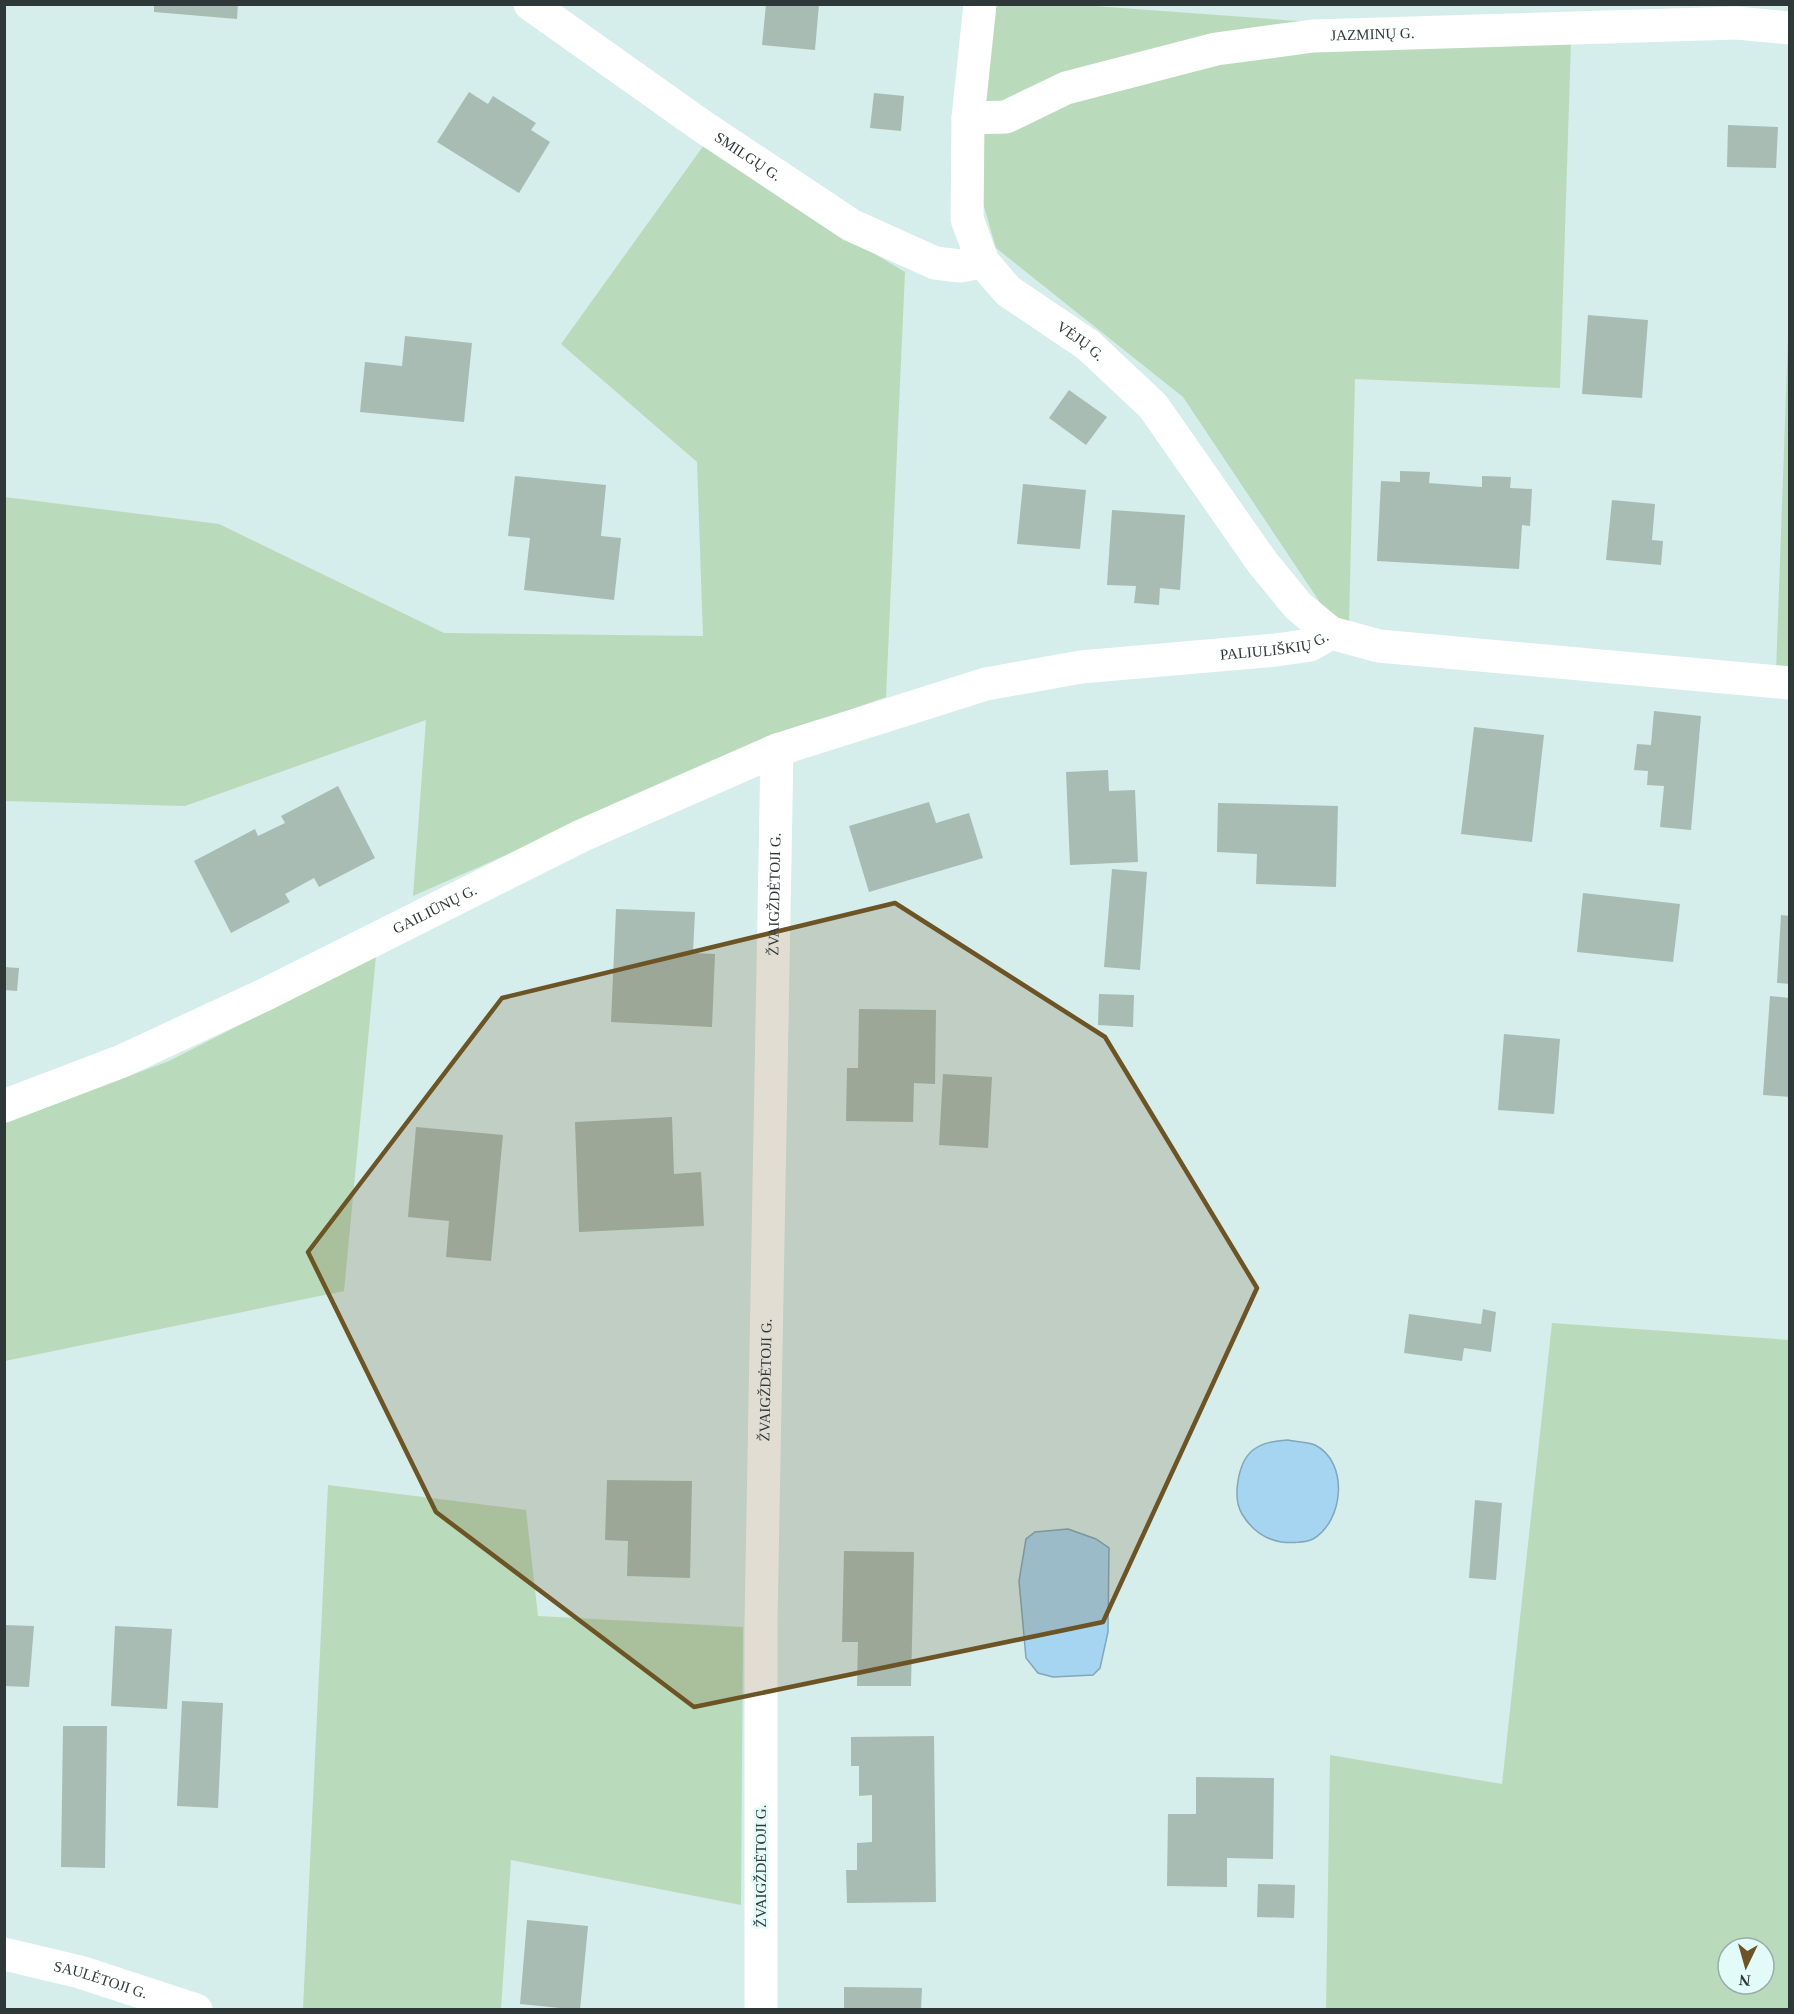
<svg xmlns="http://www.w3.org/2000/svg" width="1794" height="2014" viewBox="0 0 1794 2014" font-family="Georgia,serif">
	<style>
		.green { fill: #b9dbbc; fill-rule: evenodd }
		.water { fill: #a6d5f1; stroke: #82a6ba; stroke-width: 1.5 }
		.building { fill: #a8bcb4 }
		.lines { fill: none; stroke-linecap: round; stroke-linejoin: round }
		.street { stroke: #fff; stroke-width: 33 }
		.marked { fill: #6c5425; fill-opacity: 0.2; stroke: #6c5425; stroke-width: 4.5; stroke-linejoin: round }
		.labels { text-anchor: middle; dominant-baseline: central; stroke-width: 5; stroke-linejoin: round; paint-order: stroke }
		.street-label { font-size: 15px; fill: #2f3838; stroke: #e2faf8 }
	</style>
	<rect width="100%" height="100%" fill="#d5edeb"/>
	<!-- green -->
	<path class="green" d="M994 5H1081L1571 41 1560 388 1355 379 1349 623 1329 616 1183 397 996 248 978 186Z
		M704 145 823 223 905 272 886 697 779 735 413 896 426 720 185 806 5 801V497L219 524 444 633 703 636 697 462 561 344Z
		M1789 311 1790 672H1776Z
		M376 956 344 1291 5 1361V1123L169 1061Z
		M1552 1323 1789 1340V2009H1326L1330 1755 1502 1784ZM1728 1948H1764V1984H1728Z
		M328 1485 526 1510 538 1616 743 1627 741 1905 511 1860 501 2009H303Z"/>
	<!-- water -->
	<path class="water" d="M1288 1440C1296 1442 1307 1442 1315 1445 1349 1462 1344 1521 1313 1539 1305 1543 1290 1543 1281 1542 1264 1539 1251 1529 1242 1514 1232 1497 1238 1462 1253 1450 1264 1442 1275 1441 1288 1440Z
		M1068 1529 1096 1539 1109 1548 1108 1632 1100 1668 1093 1675 1053 1677 1038 1673 1026 1658 1019 1581 1026 1539 1035 1532Z"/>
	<!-- building -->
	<path class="building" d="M154 4H238L237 19 154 12Z
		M766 4H819L815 50 762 45Z
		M469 92 488 104 493 96 536 123 531 130 550 142 519 193 437 142Z
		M874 93 904 96 901 131 870 128Z
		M1728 125 1778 127 1776 168 1727 167Z
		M1588 315 1648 320 1642 398 1582 394Z
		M405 336 472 343 464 422 360 412 365 362 402 366Z
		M1069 390 1107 417 1086 445 1049 418Z
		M1400 471 1430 472 1429 483 1482 487V476L1511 477 1510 488 1532 489 1530 526 1522 525 1519 569 1377 561 1381 481 1400 482Z
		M515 476 606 485 601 536 621 538 614 600 524 590 530 538 508 536Z
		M1023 484 1086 490 1080 549 1017 544Z
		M1612 500 1655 504 1652 540 1663 541 1661 565 1606 560Z
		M1112 510 1185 515 1180 590 1160 588 1159 605 1134 603 1136 586 1107 585Z
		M1654 711 1701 716 1691 830 1660 827 1664 786 1647 785 1648 771 1634 770 1637 744 1651 745Z
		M1474 727 1544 735 1532 842 1461 834Z
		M1108 770 1109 791 1135 790 1138 862 1070 865 1066 772Z
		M338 786 375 858 319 887 314 878 285 894 290 902 231 933 194 861 255 829 258 836 285 823 281 816Z
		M929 802 936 823 969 813 983 858 869 892 849 826Z
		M1218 803 1338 806 1336 887 1256 884 1257 854 1217 852Z
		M1112 869 1147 872 1140 970 1104 967Z
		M1583 893 1680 904 1673 962 1577 952Z
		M616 909 695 912 693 953 715 954 712 1027 611 1022Z
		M1781 915 1790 916V984L1777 983Z
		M4 967 19 968 17 991 4 990Z
		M1099 994 1134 995 1133 1027 1098 1025Z
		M1770 996 1790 998V1097L1763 1095Z
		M859 1009 936 1010 935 1084 914 1083 913 1122 846 1121 847 1068H858Z
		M1504 1034 1560 1039 1554 1114 1498 1110Z
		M943 1074 992 1077 988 1148 939 1145Z
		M672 1117 674 1174 701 1172 704 1226 579 1232 575 1122Z
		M416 1127 503 1135 491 1261 446 1257 449 1221 408 1217Z
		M1483 1309 1496 1312 1491 1352 1464 1348 1462 1361 1404 1353 1409 1314 1481 1324Z
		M607 1480 692 1481 690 1578 627 1576 628 1541 605 1540Z
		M1475 1500 1502 1503 1496 1580 1469 1578Z
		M844 1551 914 1552 911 1686H857L858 1642H842Z
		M4 1625 34 1626 29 1687 4 1686Z
		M115 1626 172 1629 167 1709 111 1706Z
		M182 1701 223 1703 218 1808 177 1806Z
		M63 1726H107L105 1868 61 1867Z
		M934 1736 936 1902 847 1903 846 1870H857V1843L872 1842V1795L859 1796V1766H851V1737Z
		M1196 1777 1274 1778 1273 1859 1227 1858V1887L1167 1886 1168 1814H1196Z
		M1258 1884 1295 1885 1294 1918 1257 1917Z
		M527 1920 588 1926 580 2010 520 2004Z
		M844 1987 922 1988 921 2010H844Z"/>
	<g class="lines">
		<!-- street -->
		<g class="street">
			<path id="s1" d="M530 4 702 126 851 225 935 263 960 266 983 262"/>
			<path id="s2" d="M980 4 968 118 967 219 983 262 1008 291 1088 345 1153 406 1262 562 1298 606 1331 633 1379 646 1790 683"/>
			<path id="s3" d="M968 118 1006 117 1066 88 1216 49 1313 36 1737 23 1790 28"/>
			<path id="s4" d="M4 1106 122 1061 264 995 581 836 777 750 986 684 1081 667 1276 650 1310 645 1331 633"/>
			<path id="s5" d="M4 1954 80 1972 196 2010"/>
			<path id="s6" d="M761 2010V1622L777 750"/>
		</g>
	</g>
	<!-- marked area -->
	<path class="marked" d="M895 903 1105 1037 1257 1288 1103 1622 694 1707 436 1512 308 1252 502 998Z"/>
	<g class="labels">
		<!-- street labels -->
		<g class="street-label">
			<text stroke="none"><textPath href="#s3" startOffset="417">JAZMINŲ G.</textPath></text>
			<text stroke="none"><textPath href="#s1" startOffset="266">SMILGŲ G.</textPath></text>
			<text stroke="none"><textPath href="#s2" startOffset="388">VĖJŲ G.</textPath></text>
			<text stroke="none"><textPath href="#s4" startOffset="1362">PALIULIŠKIŲ G.</textPath></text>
			<text stroke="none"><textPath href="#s6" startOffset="1116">ŽVAIGŽDĖTOJI G.</textPath></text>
			<text stroke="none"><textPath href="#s4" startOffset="474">GAILIŪNŲ G.</textPath></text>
			<text stroke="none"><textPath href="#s6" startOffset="630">ŽVAIGŽDĖTOJI G.</textPath></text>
			<text transform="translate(761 1866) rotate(-90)">ŽVAIGŽDĖTOJI G.</text>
			<text stroke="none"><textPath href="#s5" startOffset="100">SAULĖTOJI G.</textPath></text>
		</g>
	</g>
	<!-- border -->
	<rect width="1794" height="2014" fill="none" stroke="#2f3838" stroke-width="12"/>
	<!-- north arrow -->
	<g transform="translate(1746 1966) rotate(185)"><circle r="28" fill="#e2faf8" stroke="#9aacab" stroke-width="1.5"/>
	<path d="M0-4.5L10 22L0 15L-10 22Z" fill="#6c5425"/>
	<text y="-9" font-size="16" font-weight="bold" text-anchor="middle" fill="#2f3838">N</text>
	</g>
</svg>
